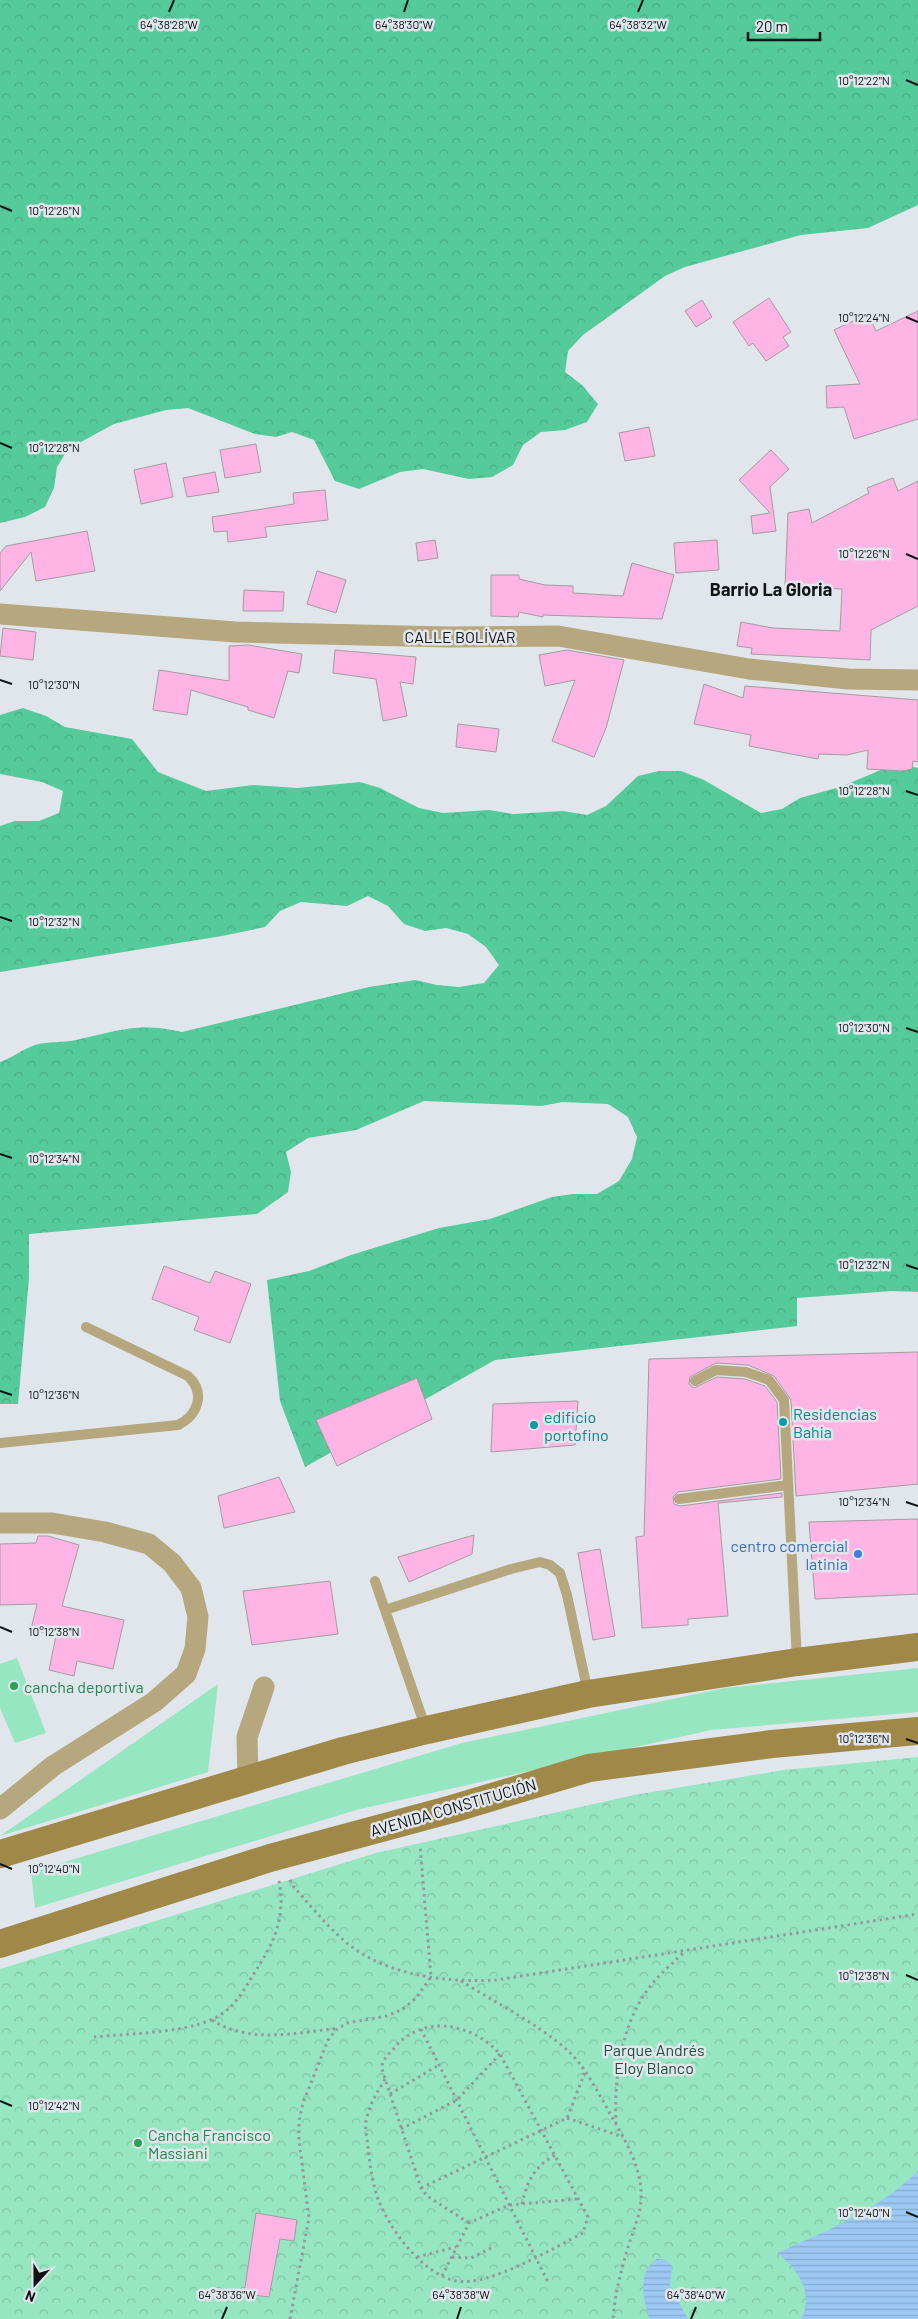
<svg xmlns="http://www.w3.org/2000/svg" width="918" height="2319" viewBox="0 0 918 2319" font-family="Barlow,sans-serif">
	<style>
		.grass { fill: #97e6c2 }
		.forest { fill: url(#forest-crowns) }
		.park { fill: url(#park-crowns) }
		.water { fill: url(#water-rules) }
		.building { fill: #feb5e5; stroke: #a29ca0 }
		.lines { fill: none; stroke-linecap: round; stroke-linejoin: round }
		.path { stroke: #94989c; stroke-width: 3; stroke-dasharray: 2.5 4; stroke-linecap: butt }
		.lane { stroke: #b6a77e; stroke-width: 10 }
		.street { stroke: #b6a77e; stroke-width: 21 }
		.secondary { stroke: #9f8848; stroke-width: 28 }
		.ticks { fill: none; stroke: #111315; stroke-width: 2 }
		.culture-dot { fill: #0f9aa8; stroke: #e0e6eb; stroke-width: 2 }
		.shop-dot { fill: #3f7fe0; stroke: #e0e6eb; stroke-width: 2 }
		.leisure-dot { fill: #2e9e5b; stroke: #e0e6eb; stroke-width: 2 }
		.labels { text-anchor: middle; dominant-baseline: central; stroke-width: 5; stroke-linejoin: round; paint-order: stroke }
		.street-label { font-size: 16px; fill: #111315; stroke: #e0e6eb }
		.culture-label { font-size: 16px; fill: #0d838f; stroke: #e0e6eb; text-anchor: start }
		.shop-label { font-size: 16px; fill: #366cbe; stroke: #e0e6eb; text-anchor: end }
		.leisure-label { font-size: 16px; fill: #27864d; stroke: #e0e6eb; text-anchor: start }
		.park-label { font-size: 16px; fill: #1e4f3b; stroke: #e0e6eb }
		.neighbourhood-label { font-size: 18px; font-weight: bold; fill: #111315; stroke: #e0e6eb }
		.ticks-label { font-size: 12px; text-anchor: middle; fill: #111315; stroke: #e0e6eb; stroke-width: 5; stroke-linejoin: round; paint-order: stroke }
	</style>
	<defs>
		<pattern id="forest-crowns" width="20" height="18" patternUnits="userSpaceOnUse" patternTransform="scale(1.25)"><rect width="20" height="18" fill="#55cb9b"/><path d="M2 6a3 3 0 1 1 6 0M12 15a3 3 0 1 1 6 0" fill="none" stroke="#49ad85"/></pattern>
		<pattern id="park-crowns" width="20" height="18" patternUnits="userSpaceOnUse" patternTransform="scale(1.25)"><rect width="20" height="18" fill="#97e6c2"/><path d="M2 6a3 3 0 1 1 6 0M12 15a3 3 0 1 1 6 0" fill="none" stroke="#81c4a6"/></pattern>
		<pattern id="water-rules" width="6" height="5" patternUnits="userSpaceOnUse" patternTransform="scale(1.25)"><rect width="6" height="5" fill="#9cc8f3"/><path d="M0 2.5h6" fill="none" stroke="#85abcf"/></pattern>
	</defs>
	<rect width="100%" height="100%" fill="#e0e6eb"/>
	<!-- grass -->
	<path class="grass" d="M17 1658 46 1733 15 1743 0 1708V1664Z
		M918 1668V1712L711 1730 356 1810 35 1908 31 1872 462 1743 725 1688Z
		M218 1684 208 1772 0 1836Z"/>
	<!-- forest -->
	<path class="forest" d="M0 0H918V205L868 228 801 235 685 267 665 276 583 335 568 351 565 372 582 385 598 404 587 422 565 430 541 432 523 445 513 465 492 477 469 479 423 469 400 472 359 489 335 481 314 440 292 432 276 437 255 434 188 408 166 410 114 424 68 449 57 467 54 488 45 507 25 517 0 523Z
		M23 708 46 716 65 727 132 739 158 772 206 791 253 785 297 788 360 782 380 788 419 808 443 813 489 810 513 814 563 811 587 815 606 806 638 776 659 771H681L704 780 761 813 782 809 800 798 840 787 881 770 905 765 918 768V1292L892 1291 797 1298V1326L495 1360 305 1467 280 1401 267 1280 309 1271 351 1255 439 1228 490 1219 552 1197 573 1194H597L619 1181 632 1159 637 1137 628 1117 608 1104 563 1102 541 1106 424 1101 356 1130 308 1138 286 1152 291 1172 288 1192 257 1214 29 1234V1278L18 1404H0V1062C12 1058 23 1049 35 1045 49 1041 62 1043 76 1040 119 1031 137 1022 182 1032L369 987 415 980 437 985 459 987 484 983 499 965 486 947 468 934 446 928 425 931 404 924 388 906 368 896 347 906 301 902 280 911 265 927 222 936 0 972V826L15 821H39L59 813 63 791 42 782 0 774V715Z"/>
	<!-- park -->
	<path class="park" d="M918 1757V2319H0V1969L376 1853 634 1795 784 1770Z"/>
	<!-- water -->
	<path class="water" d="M918 2171V2319H801C815 2294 797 2267 777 2253 826 2231 879 2210 918 2171Z
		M657 2259 666 2260 672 2266 670 2286 688 2319H649C644 2300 636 2273 657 2259Z"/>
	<!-- building -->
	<path class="building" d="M769 298 791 332 783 337 789 346 766 361 753 343 749 346 733 322Z
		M702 300 712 317 696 327 685 311Z
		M918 311V419L854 439 844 407 827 408 826 386 860 384 834 330 868 314 876 331Z
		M649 427 655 456 625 461 619 433Z
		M256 444 261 472 225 478 220 450Z
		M771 450 789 469 770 487 776 531 753 534 751 516 770 513 739 480Z
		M166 463 173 497 141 504 134 470Z
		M215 472 219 492 187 497 183 478Z
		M893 478 898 491 918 481V606L871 630 870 660 751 654 752 648 737 646 741 622 773 628 840 631 842 589 785 586 788 513 809 509 812 523 869 493 867 488Z
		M325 490 328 520 265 527 267 537 228 542 227 531 214 532 212 517 294 504 293 493Z
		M87 531 95 571 36 581 31 552 0 591V553L6 546Z
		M435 540 438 558 418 561 416 543Z
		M717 540 719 570 676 573 674 543Z
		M632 563 674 575 662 619 543 615V617L519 612 518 617 491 616V575H519V579L545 585 573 586V593L623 596Z
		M317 571 346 580 336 613 307 604Z
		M244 590 284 592 283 611H243Z
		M3 628 36 632 33 660 0 656Z
		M248 645 302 654 299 673 288 671 274 718 248 710V707L191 690 187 715 153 710 159 670 229 681V646Z
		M335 650 416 657 413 684 400 682 407 716 383 721 376 679 333 673Z
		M567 650 624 660 606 728 594 757 552 741 575 680 545 686 539 655Z
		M704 684 743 698 745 686 918 700V762L913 761 912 769 902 771 867 769 868 750 847 755 819 754 818 759 749 746 751 735 694 724Z
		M458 724 499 729 496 752 456 747Z
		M164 1266 210 1283 215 1271 251 1284 230 1343 194 1330 199 1317 152 1299Z
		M918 1352V1484L796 1496 791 1400 774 1376 748 1365 716 1363 690 1377 689 1384 694 1388 717 1377 745 1379 765 1386 777 1402 781 1479 678 1492 673 1497 674 1504 680 1506 782 1493V1497L718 1503 728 1616 688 1619V1625L642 1628 636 1537 644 1536 649 1359Z
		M417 1378 432 1419 337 1466 316 1420Z
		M578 1401 575 1445 491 1452 493 1404Z
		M279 1477 295 1512 224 1528 218 1496Z
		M918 1519V1594L815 1599 809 1522Z
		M474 1535 472 1554 409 1582 398 1557Z
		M38 1536H48L79 1545 62 1606 124 1620 113 1669 77 1661 74 1676 49 1670 56 1636 31 1629 37 1604 0 1605V1544L36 1543Z
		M600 1549 615 1636 593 1640 578 1553Z
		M330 1581 338 1634 252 1645 243 1591Z
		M256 2213 297 2220 294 2241 280 2239 269 2297 244 2294Z"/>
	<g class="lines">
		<!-- path -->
		<path class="path" d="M290 1880 293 1886C308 1903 323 1921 340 1937 380 1975 444 1983 496 1980L918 1914
			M461 1981C494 2002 558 2034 580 2064 594 2083 605 2105 617 2126 630 2149 643 2174 641 2201 640 2215 634 2228 630 2241 622 2267 615 2292 613 2319
			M212 2020C248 2044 298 2033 338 2028
			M421 2029 549 2284
			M94 2037C130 2033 200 2034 227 2010 241 1998 250 1979 260 1964 277 1937 285 1913 279 1881
			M385 2079C377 2093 369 2105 366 2121 365 2129 367 2139 368 2147 370 2165 372 2182 378 2199 390 2230 423 2275 457 2281 489 2287 553 2248 583 2233L588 2217 500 2054C473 2024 425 2013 395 2047 389 2054 381 2060 382 2069L421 2188 427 2196 469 2223
			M390 2094 439 2065
			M567 2118 623 2137
			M616 2124C614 2077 621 2022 652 1984 662 1972 674 1962 685 1951
			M401 2129 457 2100 500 2054
			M421 2188 567 2118 585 2072
			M522 2204C527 2181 534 2167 555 2155
			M417 2257 456 2247
			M452 2257 471 2258 495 2246
			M442 2276 469 2223 509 2205 578 2199
			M290 2319 309 2218 299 2140V2121L303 2103 328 2040 336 2030 347 2023 387 2016 403 2009 416 1998 431 1977 420 1845"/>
		<!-- lane -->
		<path class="lane" d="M695 1381 716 1370 746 1372 769 1380 784 1400 797 1661
			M0 1443 178 1425C198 1415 206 1393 188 1376L86 1327
			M679 1499 788 1485
			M375 1581 426 1729
			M385 1610 511 1569 540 1562 550 1565 560 1573 567 1595 588 1693"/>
		<!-- street -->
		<path class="street" d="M0 614 235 632 448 637 558 636 749 669 848 679 918 680
			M0 1523H52L105 1532 149 1544 172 1563 191 1588 198 1617 195 1649 186 1674 154 1702 53 1766 0 1809
			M248 1780 247 1737 264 1687"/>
		<!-- secondary -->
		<path class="secondary" d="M0 1854 343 1751 427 1730 588 1694 797 1662 918 1647
			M0 1944 270 1858 452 1809 589 1768 772 1744 918 1731"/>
	</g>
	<!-- ticks -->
	<path class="ticks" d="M169 12 174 0M404 12 408 0M638 12 643 0M906 80 918 85M0 206 12 211M906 317 918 322M0 443 12 448M906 554 918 559M0 680 12 684M906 791 918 795M0 917 12 921M906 1028 918 1032M0 1154 12 1158M906 1265 918 1269M0 1391 12 1395M906 1502 918 1506M0 1627 12 1632M906 1739 918 1743M0 1864 12 1869M906 1975 918 1980M0 2101 12 2106M906 2212 918 2217M222 2319 227 2307M457 2319 461 2307M691 2319 696 2307"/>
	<!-- markers -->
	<g class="culture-dot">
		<circle cx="783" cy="1422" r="5"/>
		<circle cx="534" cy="1425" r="5"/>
	</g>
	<circle class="shop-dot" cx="858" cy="1554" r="5"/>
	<g class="leisure-dot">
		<circle cx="14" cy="1686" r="5"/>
		<circle cx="138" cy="2143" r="5"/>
	</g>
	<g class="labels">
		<!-- street labels -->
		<g class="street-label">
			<text x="460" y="636">CALLE BOLÍVAR</text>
			<text transform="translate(453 1807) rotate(-16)">AVENIDA CONSTITUCIÓN</text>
		</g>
		<!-- culture labels -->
		<g class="culture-label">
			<text x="793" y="1413">Residencias<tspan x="793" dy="18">Bahia</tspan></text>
			<text x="544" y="1416">edificio<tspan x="544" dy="18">portofino</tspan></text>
		</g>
		<!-- shop labels -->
		<g class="shop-label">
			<text x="848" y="1545">centro comercial<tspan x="848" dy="18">latinia</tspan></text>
		</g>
		<!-- leisure labels -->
		<g class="leisure-label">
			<text x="24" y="1686">cancha deportiva</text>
			<text x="148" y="2134">Cancha Francisco<tspan x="148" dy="18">Massiani</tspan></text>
		</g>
		<!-- park labels -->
		<g class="park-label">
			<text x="654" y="2049">Parque Andrés<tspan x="654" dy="18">Eloy Blanco</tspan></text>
		</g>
		<!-- neighbourhood labels -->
		<g class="neighbourhood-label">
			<text x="771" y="589">Barrio La Gloria</text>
		</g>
	</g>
	<g class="ticks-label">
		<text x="404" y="29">64°38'30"W</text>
		<text x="169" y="29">64°38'28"W</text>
		<text x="638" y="29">64°38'32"W</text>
		<text x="864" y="85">10°12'22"N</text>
		<text x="54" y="215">10°12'26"N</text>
		<text x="864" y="322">10°12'24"N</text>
		<text x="54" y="452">10°12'28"N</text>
		<text x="864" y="558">10°12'26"N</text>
		<text x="54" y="689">10°12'30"N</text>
		<text x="864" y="795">10°12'28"N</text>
		<text x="54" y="926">10°12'32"N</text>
		<text x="864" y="1032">10°12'30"N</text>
		<text x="54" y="1163">10°12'34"N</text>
		<text x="864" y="1269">10°12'32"N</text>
		<text x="54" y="1399">10°12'36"N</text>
		<text x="864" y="1506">10°12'34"N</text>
		<text x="54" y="1636">10°12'38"N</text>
		<text x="864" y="1743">10°12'36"N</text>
		<text x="54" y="1873">10°12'40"N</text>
		<text x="864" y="1980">10°12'38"N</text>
		<text x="54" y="2110">10°12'42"N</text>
		<text x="864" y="2217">10°12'40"N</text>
		<text x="227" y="2299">64°38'36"W</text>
		<text x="461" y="2299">64°38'38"W</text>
		<text x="696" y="2299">64°38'40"W</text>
	</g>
	<!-- north arrow -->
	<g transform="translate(35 2284) rotate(201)" stroke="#e0e6eb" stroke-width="4" paint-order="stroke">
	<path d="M0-4L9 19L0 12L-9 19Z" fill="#111315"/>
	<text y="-8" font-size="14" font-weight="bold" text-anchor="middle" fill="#111315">N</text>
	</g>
	<!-- scale -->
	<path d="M748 32v8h72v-8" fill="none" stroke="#111315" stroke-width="2.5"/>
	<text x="756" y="32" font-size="15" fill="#111315" stroke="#e0e6eb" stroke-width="4" paint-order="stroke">20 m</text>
</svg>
